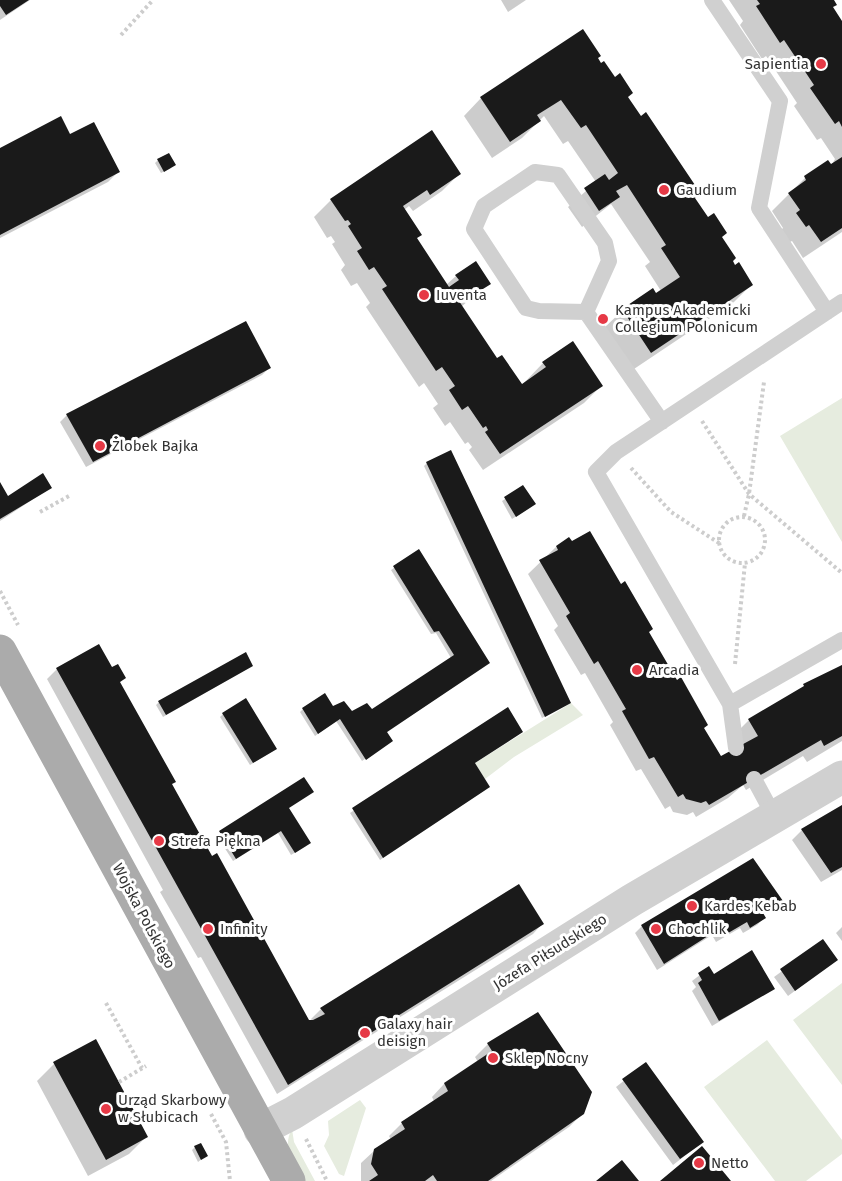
<svg xmlns="http://www.w3.org/2000/svg" width="842" height="1181" viewBox="0 0 842 1181" font-family="'Fira Sans',sans-serif">
	<style>
		.green { fill: #e6ecdf }
		.shadow { fill: #0003 }
		.building { fill: #1a1a1a }
		.lines { fill: none; stroke-linecap: round; stroke-linejoin: round }
		.path { stroke: #cdcdcd; stroke-width: 4; stroke-dasharray: 3 3; stroke-linecap: butt }
		.lane { stroke: #d0d0d0; stroke-width: 16 }
		.street { stroke: #d0d0d0; stroke-width: 33 }
		.primary { stroke: #ababab; stroke-width: 33 }
		.poi-dot { fill: #e63946; stroke: #fff; stroke-width: 2 }
		.labels { text-anchor: middle; dominant-baseline: central; stroke-width: 6; stroke-linejoin: round; paint-order: stroke }
		.poi-label { font-size: 15px; fill: #333; stroke: #fff; text-anchor: start }
		.street-label { font-size: 15px; fill: #333; stroke: #fff }
	</style>
	<rect width="100%" height="100%" fill="#fff"/>
	<!-- green -->
	<path class="green" d="M842 398V542L780 436Z
		M571 703 583 715 514 757 485 779 475 763Z
		M842 983V1085L793 1020Z
		M767 1040 842 1140V1154L806 1181H775L704 1087Z
		M360 1100 366 1108 344 1176 339 1174 324 1146 329 1135 328 1121Z
		M292 1129 294 1142 315 1181H304C295 1164 281 1148 292 1129Z"/>
	<!-- shadow -->
	<path class="shadow" d="M0 0H30L0 20Z
		M501 0H526L508 12Z
		M729 0H832V8L842 24V232L803 258 792 241 788 243 780 231 783 228 772 211 805 178 828 162 831 166 835 159 821 138 817 140 794 106 797 103 766 56 762 59 740 25 743 21Z
		M582 31 596 59 627 98 720 238 731 261 751 285 734 302 634 369 605 327 623 310 652 290 656 295 661 291 645 266 650 262 611 204 582 227 568 207 596 182 568 141 563 144 544 116 522 138 492 158 464 116 481 98Z
		M70 136 118 172 108 182 0 238V150Z
		M158 160 171 168 161 173 155 163Z
		M459 174 442 191 413 211 409 206 404 210 416 239 446 285 456 276 489 283 461 307 496 360 521 386 543 363 601 386 584 403 483 470 469 450 472 447 468 442 465 444 450 422 445 426 433 408 438 404 424 383 419 387 366 307 370 303 357 283 351 286 341 270 345 265 332 244 335 242 331 236 327 238 314 217 331 200Z
		M269 368 262 375 86 467 60 422 67 415Z
		M427 463 566 705 542 718 424 466Z
		M0 485 7 499 47 490 0 521Z
		M523 487 531 507 512 519 502 501Z
		M556 547 647 633 720 758 738 748 732 737 749 720 842 665V741L807 762 803 756 746 790 743 785 728 798 696 817 693 812 687 815 673 812 670 806 665 809 641 769 636 771 610 725 613 722 585 673 581 675 554 630 558 626 528 574Z
		M419 551 488 663 386 733 388 743 362 761 336 721 315 736 300 712 303 709 333 708 352 713 371 711 451 658 436 633 431 634 391 570Z
		M252 666 163 717 156 705 159 702Z
		M57 669H111L124 678 119 683 171 785 308 1021 313 1022 311 1019 321 1009 542 924 533 934 277 1094 201 957 198 958 160 892 163 890 47 679Z
		M507 709 473 763 485 790 380 860 350 813Z
		M223 714 273 751 250 765 220 717Z
		M303 779 287 809 306 846 291 855 278 833 233 861 217 836Z
		M842 807V870L821 882 792 840 802 830Z
		M752 860 781 901 762 915 764 918 757 925 743 933 740 928 716 942 712 935 657 970 635 933 642 926Z
		M842 927V941L836 933Z
		M823 941 836 960 788 996 774 977Z
		M709 968 713 976 754 1001 712 1026 692 991 696 987 692 981Z
		M538 1014 583 1113 569 1127 491 1181H361V1163L375 1150 391 1140 389 1136 402 1123 434 1101 432 1097 444 1084 478 1062 475 1057 488 1044Z
		M54 1064 146 1137 129 1154 88 1176 37 1081Z
		M645 1064 695 1148 673 1165 616 1087Z
		M195 1147 206 1156 198 1162 192 1150Z"/>
	<!-- building -->
	<path class="building" d="M0 0H29L6 15 0 6Z
		M757 0H834L837 5 833 7 842 21V127L839 121 835 124 810 88 814 85 784 40 780 43 756 6 760 4Z
		M583 29 601 56 598 58 601 63 604 61 615 77 620 73 633 93 628 97 641 116 646 112 701 194 695 198 708 217 714 213 727 233 722 237 736 258 733 261 735 265 739 262 753 285 651 353 622 309 653 288 656 293 680 277 661 248 666 245 627 185 616 191 620 197 599 211 584 188 605 174 609 180 618 173 586 125 581 128 561 100 537 115 541 121 510 142 480 97Z
		M61 116 70 134 94 122 120 172 0 235V148Z
		M432 130 461 174 430 195 427 190 403 206 422 235 417 238 449 287 459 280 455 275 476 261 491 284 470 297 466 292 457 298 497 358 502 355 522 384 546 367 542 362 573 341 603 386 500 454 485 432 488 430 486 426 483 428 468 406 462 410 449 390 455 386 442 367 436 371 382 289 387 286 374 267 369 270 357 251 362 248 348 226 351 224 348 220 345 221 330 199Z
		M169 153 176 165 164 172 157 159Z
		M842 157V228L821 242 809 225 806 227 796 213 800 210 788 193 806 180 804 176 828 160 831 164Z
		M246 321 271 368 93 462 66 414Z
		M451 450 571 703 545 717 426 462Z
		M43 473 52 488 0 519V482L8 496Z
		M523 485 536 504 516 517 504 497Z
		M590 531 621 584 625 581 653 629 649 632 677 680 681 677 708 725 704 728 721 756 758 736 748 719 804 686 803 684 842 665V736L824 746 821 740 709 805 706 801 701 803 686 799 683 794 678 797 654 757 649 759 622 711 626 709 598 661 594 664 566 616 570 613 539 560 558 550 556 546 569 537 572 541Z
		M419 549 490 663 387 732 393 741 366 760 340 719 318 734 302 708 325 693 333 706 344 701 352 711 367 703 372 709 454 655 439 631 434 632 393 566Z
		M99 644 112 667 118 664 126 678 120 682 176 782 172 784 212 856 217 853 309 1020H313L325 1014 320 1008 519 884 544 924 288 1085 56 668Z
		M246 652 253 666 166 715 158 701Z
		M246 698 277 749 253 763 222 713Z
		M508 707 523 732 475 763 490 787 383 858 352 808Z
		M304 777 314 792 289 808 311 843 295 853 281 831 236 859 219 831Z
		M842 805V867L831 873 801 829Z
		M753 858 783 901 763 913 766 918 750 928 747 922 723 936 719 929 664 964 641 925Z
		M823 939 838 960 795 991 780 969Z
		M752 950 775 989 719 1021 698 983 702 980 698 973 709 966 714 974Z
		M538 1012 592 1092 584 1114 488 1181H437L433 1175 425 1181H369L378 1175 371 1164 374 1149 405 1129 401 1122 448 1091 444 1083 492 1051 487 1043Z
		M96 1039 148 1137 106 1160 53 1062Z
		M646 1062 704 1142 680 1159 622 1079Z
		M201 1143 208 1156 201 1160 194 1146Z
		M702 1146 731 1181H660Z
		M622 1160 639 1181H596Z"/>
	<g class="lines">
		<!-- path -->
		<path class="path" d="M121 35 153 0
			M702 421 749 494 842 573
			M631 468 671 512 719 543
			M40 512 69 496
			M744 516 749 494 764 382
			M719 540a23 23 0 1 1 46 0a23 23 0 1 1-46 0Z
			M0 591 18 625
			M735 664 745 563
			M106 1003 142 1068
			M119 1082 146 1066
			M211 1114 226 1142 230 1181
			M306 1139 327 1181"/>
		<!-- lane -->
		<path class="lane" d="M712 0 780 101 759 208 827 312
			M586 312 539 311 526 308 474 229 484 206 535 172 558 175 605 243 609 261 586 312 662 422
			M730 704 842 640
			M736 748 730 704 596 472 616 452 842 302
			M754 779 774 816"/>
		<!-- street -->
		<path class="street" d="M260 1130 293 1113 632 900 842 777"/>
		<!-- primary -->
		<path class="primary" d="M0 651 289 1181"/>
	</g>
	<!-- markers -->
	<g class="poi-dot">
		<circle cx="821" cy="64" r="6"/>
		<circle cx="664" cy="190" r="6"/>
		<circle cx="424" cy="295" r="6"/>
		<circle cx="603" cy="319" r="6"/>
		<circle cx="100" cy="446" r="6"/>
		<circle cx="637" cy="670" r="6"/>
		<circle cx="159" cy="841" r="6"/>
		<circle cx="692" cy="906" r="6"/>
		<circle cx="208" cy="929" r="6"/>
		<circle cx="656" cy="929" r="6"/>
		<circle cx="365" cy="1033" r="6"/>
		<circle cx="493" cy="1058" r="6"/>
		<circle cx="106" cy="1109" r="6"/>
		<circle cx="699" cy="1163" r="6"/>
	</g>
	<g class="labels">
		<!-- poi labels -->
		<g class="poi-label">
			<text x="809" y="64" text-anchor="end">Sapientia</text>
			<text x="676" y="190">Gaudium</text>
			<text x="436" y="295">Iuventa</text>
			<text x="615" y="310">Kampus Akademicki<tspan x="615" dy="17">Collegium Polonicum</tspan></text>
			<text x="112" y="446">Żlobek Bajka</text>
			<text x="649" y="670">Arcadia</text>
			<text x="171" y="841">Strefa Piękna</text>
			<text x="704" y="906">Kardes Kebab</text>
			<text x="220" y="929">Infinity</text>
			<text x="668" y="929">Chochlik</text>
			<text x="377" y="1024">Galaxy hair<tspan x="377" dy="17">deisign</tspan></text>
			<text x="505" y="1058">Sklep Nocny</text>
			<text x="118" y="1100">Urząd Skarbowy<tspan x="118" dy="17">w Słubicach</tspan></text>
			<text x="711" y="1163">Netto</text>
		</g>
		<!-- street labels -->
		<g class="street-label">
			<text transform="translate(144 916) rotate(62)">Wojska Polskiego</text>
			<text transform="translate(550 952) rotate(-32)">Józefa Piłsudskiego</text>
		</g>
	</g>
</svg>
